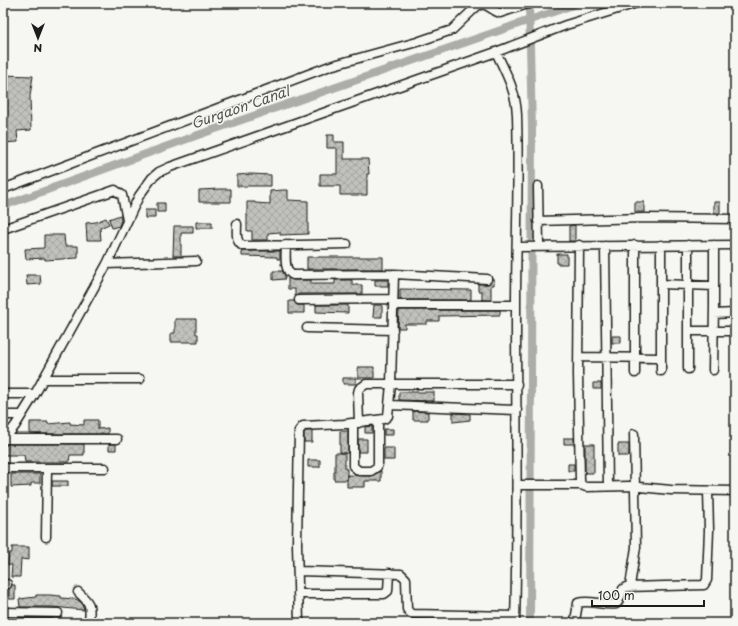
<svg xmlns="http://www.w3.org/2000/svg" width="738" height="626" viewBox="0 0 738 626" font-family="'Playpen Sans',sans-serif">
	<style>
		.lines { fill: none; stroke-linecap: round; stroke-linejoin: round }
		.canal { stroke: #acaca9; stroke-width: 8 }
		.building { fill: url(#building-cross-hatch); stroke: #1c1c1c }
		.minor-casing { stroke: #1c1c1c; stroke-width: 11 }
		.minor { stroke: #f6f6f2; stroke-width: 8 }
		.labels { text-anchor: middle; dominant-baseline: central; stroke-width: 3; stroke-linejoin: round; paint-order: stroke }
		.water-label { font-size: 14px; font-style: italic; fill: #565654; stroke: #f6f6f2 }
	</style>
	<defs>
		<pattern id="building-cross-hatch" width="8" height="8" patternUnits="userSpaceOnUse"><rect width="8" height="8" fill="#c0c0bd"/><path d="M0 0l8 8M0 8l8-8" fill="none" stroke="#a4a4a2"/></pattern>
	</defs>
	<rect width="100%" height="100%" fill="#f6f6f2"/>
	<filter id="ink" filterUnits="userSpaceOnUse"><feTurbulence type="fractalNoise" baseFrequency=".025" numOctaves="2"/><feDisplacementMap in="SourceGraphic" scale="8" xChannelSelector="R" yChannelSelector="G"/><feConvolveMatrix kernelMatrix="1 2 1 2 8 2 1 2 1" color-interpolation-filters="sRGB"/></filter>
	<g filter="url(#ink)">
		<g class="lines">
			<!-- canal -->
			<path class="canal" d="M529 3 532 129 530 623
				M3 206 198 135 579 3"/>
		</g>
		<!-- building -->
		<path class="building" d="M3 75 33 76 30 96 31 130 17 131 18 142 3 143Z
			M327 135H334V142H344V159H368L369 174H367V195H340V186H320V174H337V148H327Z
			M251 174 271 175V186H237V175Z
			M220 189H231V202H199V190Z
			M283 190H288V200L308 201V234L280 235V232L268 233V240H252V231H247V202H255V203L270 204V191Z
			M635 202H644V212H635Z
			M714 202H720V213H714Z
			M157 203H165V212H157Z
			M145 210H155V218H145Z
			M120 215 121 220 119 226 112 228 109 219Z
			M106 218 109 224 100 228 101 240H87L86 223 96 222Z
			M196 222H212V228H196Z
			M575 225V241H569V226Z
			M174 226H193V233H181V256H173Z
			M44 235H64L65 246H78V258L45 260V258L26 259 25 249 44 248Z
			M242 251H280V259H277V257L242 256Z
			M557 254H567V264H557Z
			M307 257H383V269H307Z
			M273 271H282L285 275V279L273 280Z
			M26 275H40L41 284 27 285Z
			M288 278 293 280H311V284H335V280H352V285H362V294H299L295 296V289H288Z
			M492 279H494V285H491V300H482V291H478V284H489Z
			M375 280H388V286H375Z
			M400 289 471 290V300H400Z
			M289 301H294L297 305H304V313H289Z
			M316 305H348V313L316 312Z
			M374 305H382V317H373Z
			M399 310H500V315L439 316V321H427V324H405V328H398Z
			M175 319H196V334H198V342H171V333H175Z
			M612 336H621V343H612Z
			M358 367H374V378H358Z
			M343 378H356V384H343Z
			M593 383H601V389H593Z
			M399 392H434V401L399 400Z
			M413 411 428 412V420H413Z
			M453 413 470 414V420L453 422Z
			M84 420H98V429L108 428V434H30V422H48V424L70 422V424L84 425Z
			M372 426V433H365V427Z
			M384 429H393V435H384Z
			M306 431H312V442H304V433Z
			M340 431H348V453H340Z
			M564 438H574V444H564Z
			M358 439H367V452H358Z
			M7 444H84V455H70L69 462H25L24 455H3V446Z
			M109 444H116V450H109Z
			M585 444H594V473H585Z
			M618 444H629V456H618Z
			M384 448H394V460H384Z
			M335 453H345V469H347V480H334V471H335Z
			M308 460H320V467H308Z
			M568 464H574V471H568Z
			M381 471V481H365V487H347V475L371 476Z
			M11 474H40V483H31V486L11 487Z
			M52 481H68V486H52Z
			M12 547H29V560L21 559 20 577H11L12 565H8L9 553H12Z
			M12 585H15V599H9V589Z
			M36 595H50L61 596V598L76 599 82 603 84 610 52 607H20L19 599 36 597Z
			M3 618H52V623H3Z"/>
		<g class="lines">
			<!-- minor casing -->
			<g class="minor-casing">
				<path id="minor" d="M496 52C506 73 516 91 517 115 519 178 516 242 516 305 516 411 518 517 515 623
					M538 186 539 246
					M3 189 330 66 417 42 452 30 477 6C487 1 491 11 500 13L531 3
					M538 221 644 218 735 219
					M237 224C237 232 235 242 243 246L347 244
					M3 229 115 190 122 195 127 220
					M286 245C286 254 283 271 293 275L394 274 487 279
					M579 245 578 374 580 481 581 485 586 487 629 486 671 490 735 491
					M635 245V373
					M661 245V371
					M688 245V369
					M605 246 608 486
					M517 247 735 245
					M107 264 196 261
					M661 284 714 286
					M299 300 393 299
					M393 305H516
					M714 314 735 313
					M307 328 393 330
					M688 331H735
					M579 357 661 358
					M713 370 714 306V245
					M43 379H140
					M3 394H35
					M390 405 517 410
					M3 415H21
					M353 423V466L359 471H371L377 467 378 464V420
					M359 423 358 393 359 389 366 384H517
					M3 439H117
					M3 441 15 426 35 394 107 264 139 196 152 178 159 172 170 167 496 52 566 25 637 3
					M3 468H105
					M517 485H581
					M46 537 47 469
					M298 571 401 574 406 579 407 609 409 612 412 614 515 616
					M3 584H7
					M630 586 636 547 634 434
					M78 592C92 605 90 605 89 623
					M298 594H384L388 591 389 573
					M3 612 58 613
					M299 623 297 544 299 431 303 426 344 424 384 419 388 416 391 384 394 274
					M574 623 575 621 578 603C589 599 603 606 616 604L618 602 623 589 626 587 704 585 707 580 709 530 708 491"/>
			</g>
			<!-- minor -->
			<use href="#minor" class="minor"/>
		</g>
	</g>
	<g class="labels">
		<!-- water labels -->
		<g class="water-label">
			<text transform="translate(240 107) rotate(-19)">Gurgaon Canal</text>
		</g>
	</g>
	<!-- margin -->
	<rect width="738" height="626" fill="none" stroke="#f6f6f2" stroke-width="16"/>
	<rect x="8" y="8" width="722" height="610" fill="none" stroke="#1c1c1c" stroke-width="1.5" filter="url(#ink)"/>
	<!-- north arrow -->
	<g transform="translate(38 38) rotate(180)" stroke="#f6f6f2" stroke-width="3" paint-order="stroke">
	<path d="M0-3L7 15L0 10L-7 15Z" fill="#1c1c1c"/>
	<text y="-6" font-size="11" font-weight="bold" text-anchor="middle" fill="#1c1c1c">N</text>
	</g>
	<!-- scale -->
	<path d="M592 600v6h112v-6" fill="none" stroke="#1c1c1c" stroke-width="2"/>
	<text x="598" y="600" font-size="12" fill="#1c1c1c" stroke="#f6f6f2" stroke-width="3" paint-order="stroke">100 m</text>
</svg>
